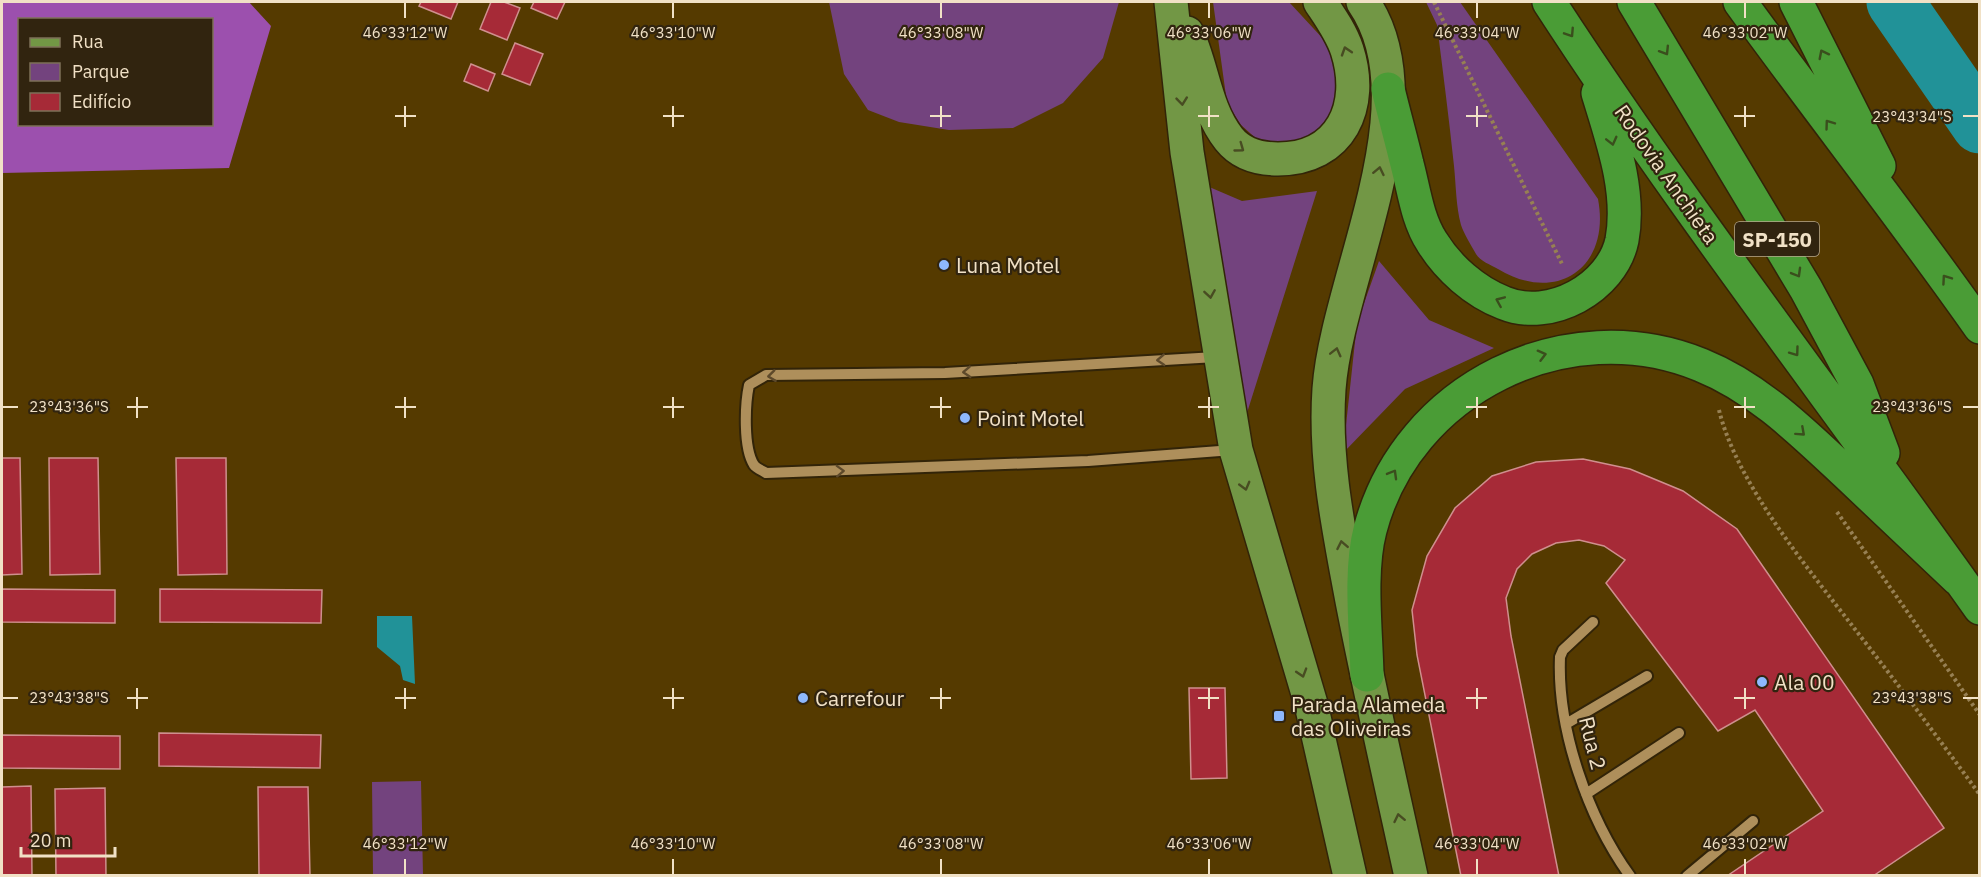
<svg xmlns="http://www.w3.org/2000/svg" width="1981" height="877" viewBox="0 0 1981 877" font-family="'IBM Plex Sans',sans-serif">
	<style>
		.green { fill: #73437e }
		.forest { fill: #9c50ae; fill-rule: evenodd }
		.water { fill: #219298 }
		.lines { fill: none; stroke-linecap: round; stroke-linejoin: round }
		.river { stroke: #219298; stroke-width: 57 }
		.building { fill: #a62a37; stroke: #cf8f8e; stroke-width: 1.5 }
		.minor-casing { stroke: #322408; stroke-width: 14 }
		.major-casing { stroke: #322408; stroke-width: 36 }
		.highway-casing { stroke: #322408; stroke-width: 36 }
		.path { stroke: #978053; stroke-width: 4; stroke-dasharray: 3 3; stroke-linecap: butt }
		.minor { stroke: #ae8f5b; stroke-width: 10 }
		.major { stroke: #729745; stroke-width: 33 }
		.highway { stroke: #4a9c36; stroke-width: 33 }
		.oneway { stroke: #3a4e1d }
		.oneway2 { stroke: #484c22 }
		.oneway3 { stroke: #5d492a }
		.ticks { fill: none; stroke: #f1e1c6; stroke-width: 2 }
		.poi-dot { fill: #8eb8fd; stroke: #31240f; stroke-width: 2 }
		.labels { text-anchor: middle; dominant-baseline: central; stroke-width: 4.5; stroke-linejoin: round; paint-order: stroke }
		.shield { fill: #31240f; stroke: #b7a88f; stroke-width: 1.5 }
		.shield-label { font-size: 20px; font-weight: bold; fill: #f1e1c6 }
		.street-label { font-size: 21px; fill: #f1e1c6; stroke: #31240f }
		.poi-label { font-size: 21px; fill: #f1e1c6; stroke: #31240f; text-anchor: start }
		.ticks-label { font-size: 15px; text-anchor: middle; fill: #f1e1c6; stroke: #31240f; stroke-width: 4.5; stroke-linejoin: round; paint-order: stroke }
	</style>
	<rect width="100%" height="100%" fill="#553a00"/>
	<!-- green -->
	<path class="green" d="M829 2H1119L1103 58 1063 103 1013 128 949 130 899 122 868 110 844 74Z
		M1213 2H1289L1326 42 1340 64 1331 131 1287 145 1260 142 1241 125 1227 103Z
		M1426 2H1460L1598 199C1611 267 1557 305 1498 269 1491 265 1480 261 1476 254 1471 245 1464 234 1461 225 1456 207 1456 185 1454 166 1449 119 1443 72 1437 25Z
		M1207 186 1242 201 1317 191 1246 416Z
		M1379 261 1429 320 1494 348 1405 389 1343 453 1357 323Z
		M421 781 423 875H373L372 782Z"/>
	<!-- forest -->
	<path class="forest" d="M2 2H249L271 26 229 168 2 173ZM20 20H212V124H20Z"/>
	<!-- water -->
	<path class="water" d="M377 616H412L415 684 403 680 400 666 377 647Z"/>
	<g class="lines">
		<!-- river -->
		<path class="river" d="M1895 2 1980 125"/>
	</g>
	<!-- building -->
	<path class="building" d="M421 2H458L451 19 419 6Z
		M491 2H504L520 8 507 40 480 29Z
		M534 2H565L557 19 531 8Z
		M515 43 543 54 530 85 502 74Z
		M471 64 495 74 488 91 464 81Z
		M2 458H20L22 574 2 575Z
		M49 458H98L100 574 50 575Z
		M176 458H226L227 574 178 575Z
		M1583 459 1630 469 1683 491 1737 529 1944 828 1873 876H1727L1823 811 1755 710 1718 731 1606 583 1625 560 1604 546 1579 540 1556 543 1532 554 1517 569 1506 598 1511 636 1559 876H1461L1417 655 1412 610 1427 556 1455 508 1492 476 1536 462Z
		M2 589 115 590V623L2 622Z
		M160 589 322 590 321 623 160 622Z
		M1189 688H1225L1227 778 1191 779Z
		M159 733 321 735 320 768 159 766Z
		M2 735 120 736V769L2 768Z
		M31 786 32 876H2V787Z
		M258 787H308L310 876H259Z
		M105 788 106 876H56L55 789Z"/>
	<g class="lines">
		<!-- minor casing -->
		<g class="minor-casing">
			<path id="minor" d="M1216 357 945 373 766 375 749 385C745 404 743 448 754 465 756 468 763 471 766 473L1088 461 1233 450
				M1593 622 1563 650 1560 657C1557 729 1588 818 1630 876
				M1566 724 1647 676
				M1586 794 1679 733
				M1687 876 1753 821"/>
		</g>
		<!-- major casing -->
		<g class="major-casing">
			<path id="major" d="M1171 2 1187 152 1236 450 1311 704 1350 876
				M1363 2C1433 103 1337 278 1329 389 1324 461 1339 531 1352 601 1370 693 1391 784 1411 876
				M1187 33C1203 67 1205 109 1229 139 1241 154 1259 159 1278 159 1341 159 1365 106 1347 50 1341 32 1330 17 1320 2"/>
		</g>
		<!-- highway casing -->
		<g class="highway-casing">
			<path id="highway" d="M1549 2C1684 210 1837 406 1980 608
				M1634 2 1806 289 1857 384 1883 453
				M1740 2C1819 111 1902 216 1980 327
				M1796 2 1879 166
				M1388 89C1394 114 1401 139 1407 164 1414 190 1417 219 1432 242 1448 268 1475 292 1504 303 1550 322 1612 288 1622 240 1631 191 1612 139 1598 93
				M1367 675C1366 630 1359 572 1370 530 1407 388 1567 310 1701 365 1758 388 1802 432 1846 473 1883 508 1921 544 1958 579"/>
		</g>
		<!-- path -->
		<path class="path" d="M1434 2 1563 266
			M1719 410C1737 484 1807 567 1854 628 1897 683 1939 739 1980 795
			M1837 512 1980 715"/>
		<!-- minor -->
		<use href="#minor" class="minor"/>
		<!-- major -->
		<use href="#major" class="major"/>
		<!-- highway -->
		<use href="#highway" class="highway"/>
	</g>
	<!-- one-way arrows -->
	<defs><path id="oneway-chevron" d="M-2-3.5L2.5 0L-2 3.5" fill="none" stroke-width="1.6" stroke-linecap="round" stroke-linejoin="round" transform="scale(1.5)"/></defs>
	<g class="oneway">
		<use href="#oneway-chevron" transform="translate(1570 33) rotate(57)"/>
		<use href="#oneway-chevron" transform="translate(1665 51) rotate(58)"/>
		<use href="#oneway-chevron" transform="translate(1823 54) rotate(-117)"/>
		<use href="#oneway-chevron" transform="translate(1829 124) rotate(-126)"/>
		<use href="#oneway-chevron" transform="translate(1612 141) rotate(76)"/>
		<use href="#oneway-chevron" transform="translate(1797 273) rotate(60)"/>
		<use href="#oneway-chevron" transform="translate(1946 279) rotate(-125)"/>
		<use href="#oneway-chevron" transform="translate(1500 301) rotate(-157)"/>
		<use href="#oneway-chevron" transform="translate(1795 352) rotate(54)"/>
		<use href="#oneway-chevron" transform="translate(1542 355) rotate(-15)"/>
		<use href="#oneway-chevron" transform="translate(1801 432) rotate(42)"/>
		<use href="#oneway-chevron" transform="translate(1393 474) rotate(-60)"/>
	</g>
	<g class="oneway2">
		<use href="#oneway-chevron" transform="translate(1346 51) rotate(-108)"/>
		<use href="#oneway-chevron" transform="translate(1182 101) rotate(84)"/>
		<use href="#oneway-chevron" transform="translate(1240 148) rotate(36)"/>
		<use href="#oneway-chevron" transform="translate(1379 171) rotate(-78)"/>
		<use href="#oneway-chevron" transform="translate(1210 294) rotate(81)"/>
		<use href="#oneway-chevron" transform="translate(1336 352) rotate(-76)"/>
		<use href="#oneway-chevron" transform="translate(1245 486) rotate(75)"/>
		<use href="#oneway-chevron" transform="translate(1342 545) rotate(-101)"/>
		<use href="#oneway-chevron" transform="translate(1302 673) rotate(73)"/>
		<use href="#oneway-chevron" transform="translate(1399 818) rotate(-102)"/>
	</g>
	<g class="oneway3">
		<use href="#oneway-chevron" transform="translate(1161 360) rotate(177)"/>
		<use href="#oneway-chevron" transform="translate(967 372) rotate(177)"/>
		<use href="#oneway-chevron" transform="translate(772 376) rotate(173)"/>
		<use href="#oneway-chevron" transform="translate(840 471) rotate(-2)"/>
	</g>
	<!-- ticks -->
	<path class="ticks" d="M405 3V18M673 3V18M941 3V18M1209 3V18M1477 3V18M1745 3V18M405 106V127M673 106V127M941 106V127M1209 106V127M1477 106V127M1745 106V127M395 116H416M663 116H684M930 116H951M1198 116H1219M1466 116H1487M1734 116H1755M1963 116H1978M137 397V418M405 397V418M673 397V418M941 397V418M1209 397V418M1477 397V418M1745 397V418M3 407H18M127 407H148M395 407H416M663 407H684M930 407H951M1198 407H1219M1466 407H1487M1734 407H1755M1963 407H1978M137 688V709M405 688V709M673 688V709M941 688V709M1209 688V709M1477 688V709M1745 688V709M3 698H18M127 698H148M395 698H416M663 698H684M930 698H951M1198 698H1219M1466 698H1487M1734 698H1755M1963 698H1978M405 859V874M673 859V874M941 859V874M1209 859V874M1477 859V874M1745 859V874"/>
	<!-- markers -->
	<g class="poi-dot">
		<circle cx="944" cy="265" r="6"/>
		<circle cx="965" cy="418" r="6"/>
		<circle cx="1762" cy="682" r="6"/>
		<circle cx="803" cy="698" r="6"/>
		<rect x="1273" y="710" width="12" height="12" rx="3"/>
	</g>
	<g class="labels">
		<!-- shield labels -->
		<rect class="shield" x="1735" y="222" width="84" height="34" rx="4.5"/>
		<g class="shield-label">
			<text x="1777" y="239">SP-150</text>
		</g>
		<!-- street labels -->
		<g class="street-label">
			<text transform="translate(1667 174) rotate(55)">Rodovia Anchieta</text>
			<text transform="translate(1593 743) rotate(76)">Rua 2</text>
		</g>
		<!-- poi labels -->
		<g class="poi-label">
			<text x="956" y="265">Luna Motel</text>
			<text x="977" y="418">Point Motel</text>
			<text x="1774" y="682">Ala 00</text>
			<text x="815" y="698">Carrefour</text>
			<text x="1291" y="704">Parada Alameda<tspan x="1291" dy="24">das Oliveiras</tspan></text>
		</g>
	</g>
	<g class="ticks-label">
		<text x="405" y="38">46°33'12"W</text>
		<text x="673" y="38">46°33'10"W</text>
		<text x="941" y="38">46°33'08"W</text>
		<text x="1209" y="38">46°33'06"W</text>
		<text x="1477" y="38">46°33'04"W</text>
		<text x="1745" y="38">46°33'02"W</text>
		<text x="1912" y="122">23°43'34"S</text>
		<text x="69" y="412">23°43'36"S</text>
		<text x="1912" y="412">23°43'36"S</text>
		<text x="69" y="703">23°43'38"S</text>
		<text x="1912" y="703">23°43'38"S</text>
		<text x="405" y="849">46°33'12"W</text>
		<text x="673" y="849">46°33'10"W</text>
		<text x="941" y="849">46°33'08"W</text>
		<text x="1209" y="849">46°33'06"W</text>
		<text x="1477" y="849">46°33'04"W</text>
		<text x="1745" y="849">46°33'02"W</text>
	</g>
	<!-- border -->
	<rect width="1981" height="877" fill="none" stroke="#f1e1c6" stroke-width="6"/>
	<!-- legend -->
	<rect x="18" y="18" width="195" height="108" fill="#31240f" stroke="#7e7058" stroke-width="1.5"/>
	<rect x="30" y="38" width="30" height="9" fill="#729745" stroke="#7e7058" stroke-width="1.5"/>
	<text x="72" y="48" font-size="18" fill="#f1e1c6">Rua</text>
	<rect x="30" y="63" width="30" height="18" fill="#73437e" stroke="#7e7058" stroke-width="1.5"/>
	<text x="72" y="78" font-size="18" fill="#f1e1c6">Parque</text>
	<rect x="30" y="93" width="30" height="18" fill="#a62a37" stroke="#7e7058" stroke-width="1.5"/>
	<text x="72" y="108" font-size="18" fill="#f1e1c6">Edifício</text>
	<!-- scale -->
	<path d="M21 847v9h94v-9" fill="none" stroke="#f1e1c6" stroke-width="3"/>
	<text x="30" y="847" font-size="18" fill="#f1e1c6" stroke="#31240f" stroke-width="4.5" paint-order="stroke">20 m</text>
</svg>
